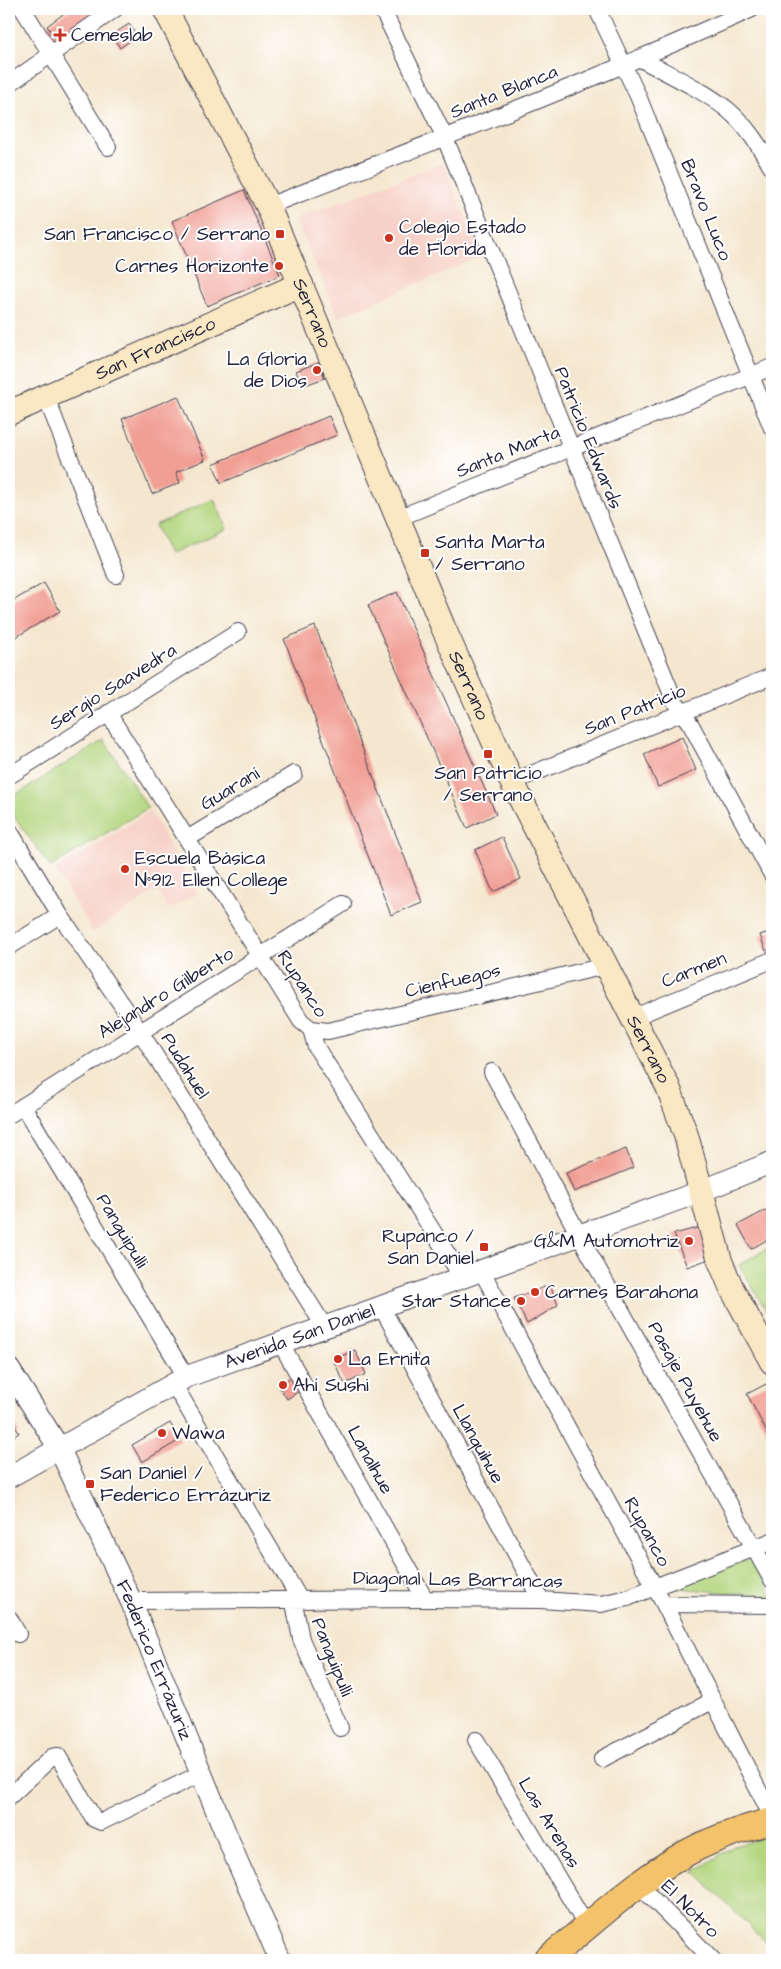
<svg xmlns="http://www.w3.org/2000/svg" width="781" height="1969" viewBox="0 0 781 1969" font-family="'Architects Daughter',sans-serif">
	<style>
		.built { fill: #f7d1c7 }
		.green { fill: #b3d57e; stroke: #6a7c5c }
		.building { fill: #f19f94 }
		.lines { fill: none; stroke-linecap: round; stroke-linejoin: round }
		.minor-casing { stroke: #424051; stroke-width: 18 }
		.tertiary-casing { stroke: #424051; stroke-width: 23 }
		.secondary-casing { stroke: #424051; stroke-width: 26 }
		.primary-casing { stroke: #424051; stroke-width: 28 }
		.minor { stroke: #fff; stroke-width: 16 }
		.tertiary { stroke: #fff; stroke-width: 21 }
		.secondary { stroke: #fae7c3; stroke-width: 24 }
		.primary { stroke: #f3c26a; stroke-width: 26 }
		.poi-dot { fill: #c8321e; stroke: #fff; stroke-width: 2 }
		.labels { text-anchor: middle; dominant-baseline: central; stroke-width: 4; stroke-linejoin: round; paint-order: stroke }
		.poi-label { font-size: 19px; fill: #22223b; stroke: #fff; text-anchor: start }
		.street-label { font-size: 19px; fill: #22223b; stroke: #fff }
	</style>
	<rect width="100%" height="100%" fill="#fff"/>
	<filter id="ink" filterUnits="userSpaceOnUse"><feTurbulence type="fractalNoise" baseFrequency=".02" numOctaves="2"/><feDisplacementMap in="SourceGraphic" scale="10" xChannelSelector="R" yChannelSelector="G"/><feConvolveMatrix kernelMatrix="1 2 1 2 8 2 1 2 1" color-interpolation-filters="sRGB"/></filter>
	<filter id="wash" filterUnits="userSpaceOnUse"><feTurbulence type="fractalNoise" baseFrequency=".0096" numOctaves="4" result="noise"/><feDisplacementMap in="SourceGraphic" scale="20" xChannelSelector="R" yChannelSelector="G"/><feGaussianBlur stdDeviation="1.12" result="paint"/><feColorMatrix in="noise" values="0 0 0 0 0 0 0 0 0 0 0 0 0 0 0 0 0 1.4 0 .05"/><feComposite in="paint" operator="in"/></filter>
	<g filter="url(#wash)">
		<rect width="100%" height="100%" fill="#f5e7cf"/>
		<!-- built -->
		<path class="built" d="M443 163 482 256 338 317 295 219Z
			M150 811 197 894 168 909 157 890 93 932 55 870Z"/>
		<!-- green -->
		<path class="green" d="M214 499 227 529 169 555 155 525Z
			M104 740 148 808 50 867 9 809V799Z
			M772 1245V1320L739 1265Z
			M753 1557 772 1597 668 1587Z
			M772 1835V1948L694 1872 734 1846Z"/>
		<g id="blocks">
			<!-- building -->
			<path class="building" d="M70 9H93L97 15 65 38H55L47 26Z
				M129 24 137 36 120 48 112 35Z
				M244 190 280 275 207 306 172 221Z
				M319 362 325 378 302 386 296 371Z
				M178 396 205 460 176 472 180 483 152 494 122 419Z
				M329 416 337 435 221 483 213 464Z
				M44 583 60 611 9 641V603Z
				M397 592 496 814 467 828 368 605Z
				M315 626 422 902 391 915 284 639Z
				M682 737 696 770 658 787 644 754Z
				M502 837 521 879 493 892 475 850Z
				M772 931V948L766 951 760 935Z
				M626 1149 633 1168 574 1192 566 1173Z
				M768 1209 772 1217V1237L751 1249 738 1225Z
				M701 1227 709 1259 687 1267 674 1234Z
				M550 1285 558 1305 527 1324 514 1298Z
				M355 1350 366 1374 345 1384 333 1360Z
				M293 1376 301 1390 287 1399 278 1385Z
				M766 1384 772 1396V1442L747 1394Z
				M9 1415 19 1433 9 1439Z
				M170 1423 180 1440 142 1462 132 1445Z"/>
		</g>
	</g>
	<g filter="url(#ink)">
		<use href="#blocks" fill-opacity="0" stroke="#424051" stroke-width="1"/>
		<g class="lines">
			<!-- minor casing -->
			<g class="minor-casing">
				<path id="minor" d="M23 9 108 147
					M382 9 445 138 675 702 691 725 772 875
					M597 9 638 96 772 428
					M639 58C668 74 702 89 728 110 747 126 760 147 772 168
					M9 84 115 9
					M268 206C431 143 593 81 752 9
					M46 397 116 575
					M398 518 772 367
					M108 713 301 1021 311 1029 328 1031 605 966
					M9 776 238 632
					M512 782 772 676
					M9 830 60 915 141 1033 324 1326
					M187 839 294 774
					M9 947 60 915
					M632 1018 772 960
					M311 1029 316 1047 462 1277
					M492 1072 579 1235 772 1580
					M23 1106 186 1377
					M9 1115 343 904
					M481 1270 664 1604 772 1817
					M381 1306 541 1600
					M280 1342 425 1599
					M173 1383 299 1598
					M293 1598 301 1639 340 1728
					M131 1601 425 1599 541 1600 601 1604 627 1598 772 1541
					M664 1604 772 1605
					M9 1618 18 1634
					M476 1740 587 1927
					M602 1759 712 1701
					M9 1797 52 1757 58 1756 94 1819 101 1822 202 1773
					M639 1885 713 1960"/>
			</g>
			<!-- tertiary casing -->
			<g class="tertiary-casing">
				<g id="tertiary">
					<path id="s1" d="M9 1369 59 1448 131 1601 235 1856 280 1960"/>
					<path id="s2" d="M9 1477 186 1377 702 1191 772 1162"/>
				</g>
			</g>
			<!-- secondary casing -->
			<g class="secondary-casing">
				<g id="secondary">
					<path id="s3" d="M165 9 268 206 443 627 512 782 668 1087 686 1135 720 1261 732 1289 772 1362"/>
					<path id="s4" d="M9 413 301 284"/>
				</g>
			</g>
			<!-- primary casing -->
			<g class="primary-casing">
				<path id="primary" d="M546 1960C591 1925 633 1883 683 1855 711 1839 741 1829 772 1821"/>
			</g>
			<!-- minor -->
			<use href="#minor" class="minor"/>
			<!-- tertiary -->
			<use href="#tertiary" class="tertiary"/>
			<!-- secondary -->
			<use href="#secondary" class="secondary"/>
			<!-- primary -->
			<use href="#primary" class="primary"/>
		</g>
	</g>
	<!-- markers -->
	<g class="poi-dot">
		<path d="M57.5 27.5h5v5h5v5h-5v5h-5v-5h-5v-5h5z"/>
		<rect x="275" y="229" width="10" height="10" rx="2.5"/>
		<circle cx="389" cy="238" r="5"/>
		<circle cx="279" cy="266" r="5"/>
		<circle cx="317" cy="370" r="5"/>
		<rect x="420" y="548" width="10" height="10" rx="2.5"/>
		<rect x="483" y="749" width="10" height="10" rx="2.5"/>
		<circle cx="125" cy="869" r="5"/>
		<circle cx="689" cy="1241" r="5"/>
		<rect x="479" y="1242" width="10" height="10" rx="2.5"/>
		<circle cx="535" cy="1292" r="5"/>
		<circle cx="521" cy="1301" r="5"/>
		<circle cx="338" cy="1359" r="5"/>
		<circle cx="283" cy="1385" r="5"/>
		<circle cx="162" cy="1433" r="5"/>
		<rect x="85" y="1479" width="10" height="10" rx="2.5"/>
	</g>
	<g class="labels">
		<!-- poi labels -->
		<g class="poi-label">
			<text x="71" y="35">Cemeslab</text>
			<text x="399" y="227">Colegio Estado<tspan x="399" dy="22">de Florida</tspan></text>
			<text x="270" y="234" text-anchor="end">San Francisco / Serrano</text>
			<text x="269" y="266" text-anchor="end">Carnes Horizonte</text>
			<text x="307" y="359" text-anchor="end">La Gloria<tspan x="307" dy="22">de Dios</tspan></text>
			<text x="435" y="542">Santa Marta<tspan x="435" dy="22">/ Serrano</tspan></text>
			<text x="488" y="773" text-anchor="middle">San Patricio<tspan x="488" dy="22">/ Serrano</tspan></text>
			<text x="135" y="858">Escuela Básica<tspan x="135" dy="22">N°912 Ellen College</tspan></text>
			<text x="474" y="1236" text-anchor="end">Rupanco /<tspan x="474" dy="22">San Daniel</tspan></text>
			<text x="679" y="1241" text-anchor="end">G&amp;M Automotriz</text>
			<text x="545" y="1292">Carnes Barahona</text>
			<text x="511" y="1301" text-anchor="end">Star Stance</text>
			<text x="348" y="1359">La Ernita</text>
			<text x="293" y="1385">Ahí Sushi</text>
			<text x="172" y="1433">Wawa</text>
			<text x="100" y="1473">San Daniel /<tspan x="100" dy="22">Federico Errázuriz</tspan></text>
		</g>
		<!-- street labels -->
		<g class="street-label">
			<text transform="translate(504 92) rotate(-22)">Santa Blanca</text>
			<text transform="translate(706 210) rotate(68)">Bravo Luco</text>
			<text stroke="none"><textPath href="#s3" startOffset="338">Serrano</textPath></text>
			<text stroke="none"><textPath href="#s4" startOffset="160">San Francisco</textPath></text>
			<text transform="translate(588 438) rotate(68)">Patricio Edwards</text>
			<text transform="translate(508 452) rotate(-22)">Santa Marta</text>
			<text stroke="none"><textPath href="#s3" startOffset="742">Serrano</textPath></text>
			<text transform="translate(113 687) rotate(-32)">Sergio Saavedra</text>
			<text transform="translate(635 710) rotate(-22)">San Patricio</text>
			<text transform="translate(230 789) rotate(-31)">Guaraní</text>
			<text transform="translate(694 970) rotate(-22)">Carmen</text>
			<text transform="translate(453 981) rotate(-13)">Cienfuegos</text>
			<text transform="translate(302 984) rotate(57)">Rupanco</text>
			<text transform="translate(166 993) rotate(-32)">Alejandro Gilberto</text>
			<text stroke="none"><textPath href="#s3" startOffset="1148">Serrano</textPath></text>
			<text transform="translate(185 1066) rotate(58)">Pudahuel</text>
			<text transform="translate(122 1231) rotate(59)">Panguipulli</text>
			<text stroke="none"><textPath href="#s2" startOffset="324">Avenida San Daniel</textPath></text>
			<text transform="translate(685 1382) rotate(61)">Pasaje Puyehue</text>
			<text transform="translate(478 1444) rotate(61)">Llanquihue</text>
			<text transform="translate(370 1460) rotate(61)">Lanalhue</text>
			<text transform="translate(647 1532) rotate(61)">Rupanco</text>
			<text transform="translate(458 1580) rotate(1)">Diagonal Las Barrancas</text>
			<text transform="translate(332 1657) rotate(68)">Panguipulli</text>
			<text stroke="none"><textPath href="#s1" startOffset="326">Federico Errázuriz</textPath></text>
			<text transform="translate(549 1823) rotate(59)">Las Arenas</text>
			<text transform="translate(690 1909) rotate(45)">El Notro</text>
		</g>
	</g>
	<!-- margin -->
	<rect width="781" height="1969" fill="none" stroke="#fff" stroke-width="30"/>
</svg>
